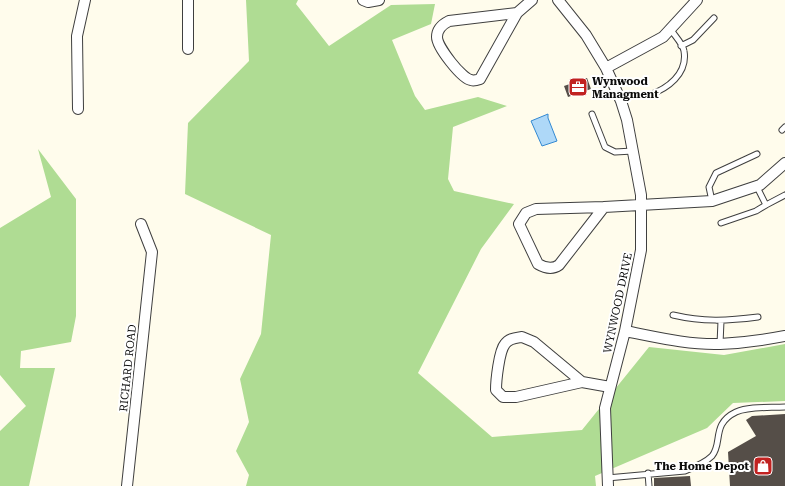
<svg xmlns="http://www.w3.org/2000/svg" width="785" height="486" viewBox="0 0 785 486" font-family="'Roboto Serif',serif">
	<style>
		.forest { fill: #afdc93 }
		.water { fill: #aed8f8; stroke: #3389d2 }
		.building { fill: #554e48 }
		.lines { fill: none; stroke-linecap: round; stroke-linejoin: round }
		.service-casing { stroke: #3f3f3f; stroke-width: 7 }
		.minor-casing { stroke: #3f3f3f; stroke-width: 12 }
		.service { stroke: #fff; stroke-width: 5 }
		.minor { stroke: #fff; stroke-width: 10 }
		.labels { text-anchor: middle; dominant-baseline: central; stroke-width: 4; stroke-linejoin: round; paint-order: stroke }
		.poi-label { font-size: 11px; font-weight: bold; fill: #0c0c0c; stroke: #fff; text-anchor: start }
		.street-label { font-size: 11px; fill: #0c0c0c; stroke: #fff }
	</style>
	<rect width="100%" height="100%" fill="#fffcec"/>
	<!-- forest -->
	<path class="forest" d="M246 0H298L296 4 329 46 391 5 435 4 431 24 392 40 415 96 425 110 478 97 507 106 453 127 448 179 454 191 514 204 481 249 418 373 492 437 582 430 649 347 724 355 785 344V401L733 403 707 428 595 476 596 486H246L249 475 236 451 249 422 240 379 261 334 271 235 185 194 188 123 249 61Z
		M38 149 76 199V316L71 342 21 351 20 368H55L29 486H0V431L26 406 0 375V228L51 197Z"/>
	<!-- water -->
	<path class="water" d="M548 114V118L557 141 542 146 531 121Z"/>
	<!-- building -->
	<path class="building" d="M587 78 591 89 568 97 564 86Z
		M785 414V486H730L728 452 756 436 746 420 752 416Z
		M690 476 691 486H654V478Z"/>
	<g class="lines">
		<!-- service casing -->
		<g class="service-casing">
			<path id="service" d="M681 46 693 40 714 18
				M649 95C667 89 688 74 684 51 683 44 675 36 671 30
				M592 114 605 147 615 152 633 151
				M782 130 785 127
				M757 187 766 205 785 195
				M712 201 709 187 716 173 757 154
				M721 223 756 211 766 205
				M673 315C703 322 727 321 758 317
				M720 344 721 321
				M648 473 649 486
				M607 478 685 471C695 467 705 463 712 456 723 443 711 424 736 412 750 406 770 408 785 407"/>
		</g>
		<!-- minor casing -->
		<g class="minor-casing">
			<path id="minor" d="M188 0V49
				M363 0 368 2 379 0
				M558 0 586 35 606 68 621 101 627 120 641 195V250L625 331 605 408 608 486
				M517 13 480 79C477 80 473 81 471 80 462 79 437 47 437 37 437 29 443 24 449 21Z
				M517 13 532 0
				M606 68 663 37 697 0
				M78 109 77 36 85 0
				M604 207 559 265C552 270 545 268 538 264L519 224 526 213 536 209Z
				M604 207 712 201 760 185 785 163
				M625 331C656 337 688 345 720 344 742 343 764 340 785 336
				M522 337 534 342 582 382 516 397H503L496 390C496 381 499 351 505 344 509 338 516 338 522 337Z
				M582 382 610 387
				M127 486 152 252 141 224"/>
		</g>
		<!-- service -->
		<use href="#service" class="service"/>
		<!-- minor -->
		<use href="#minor" class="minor"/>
	</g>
	<!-- icons -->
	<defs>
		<g id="office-square" transform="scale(1)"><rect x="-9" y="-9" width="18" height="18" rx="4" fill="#c12220" stroke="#fff"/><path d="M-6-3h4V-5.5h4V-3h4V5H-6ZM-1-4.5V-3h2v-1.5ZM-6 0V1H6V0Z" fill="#fff"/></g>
		<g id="shop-square" transform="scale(1)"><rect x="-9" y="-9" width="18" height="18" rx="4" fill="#c12220" stroke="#fff"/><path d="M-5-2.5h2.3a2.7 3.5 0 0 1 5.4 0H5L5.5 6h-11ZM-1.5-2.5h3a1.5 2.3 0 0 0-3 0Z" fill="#fff"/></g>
	</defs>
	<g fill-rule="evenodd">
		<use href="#office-square" x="578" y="87"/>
		<use href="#shop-square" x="763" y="466"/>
	</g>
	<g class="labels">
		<!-- poi labels -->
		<g class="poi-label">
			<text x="592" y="81">Wynwood<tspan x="592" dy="13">Managment</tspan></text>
			<text x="749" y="466" text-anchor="end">The Home Depot</text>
		</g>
		<!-- street labels -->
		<g class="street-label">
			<text transform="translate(618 303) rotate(-78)">WYNWOOD DRIVE</text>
			<text transform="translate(128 368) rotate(-84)">RICHARD ROAD</text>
		</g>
	</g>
</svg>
